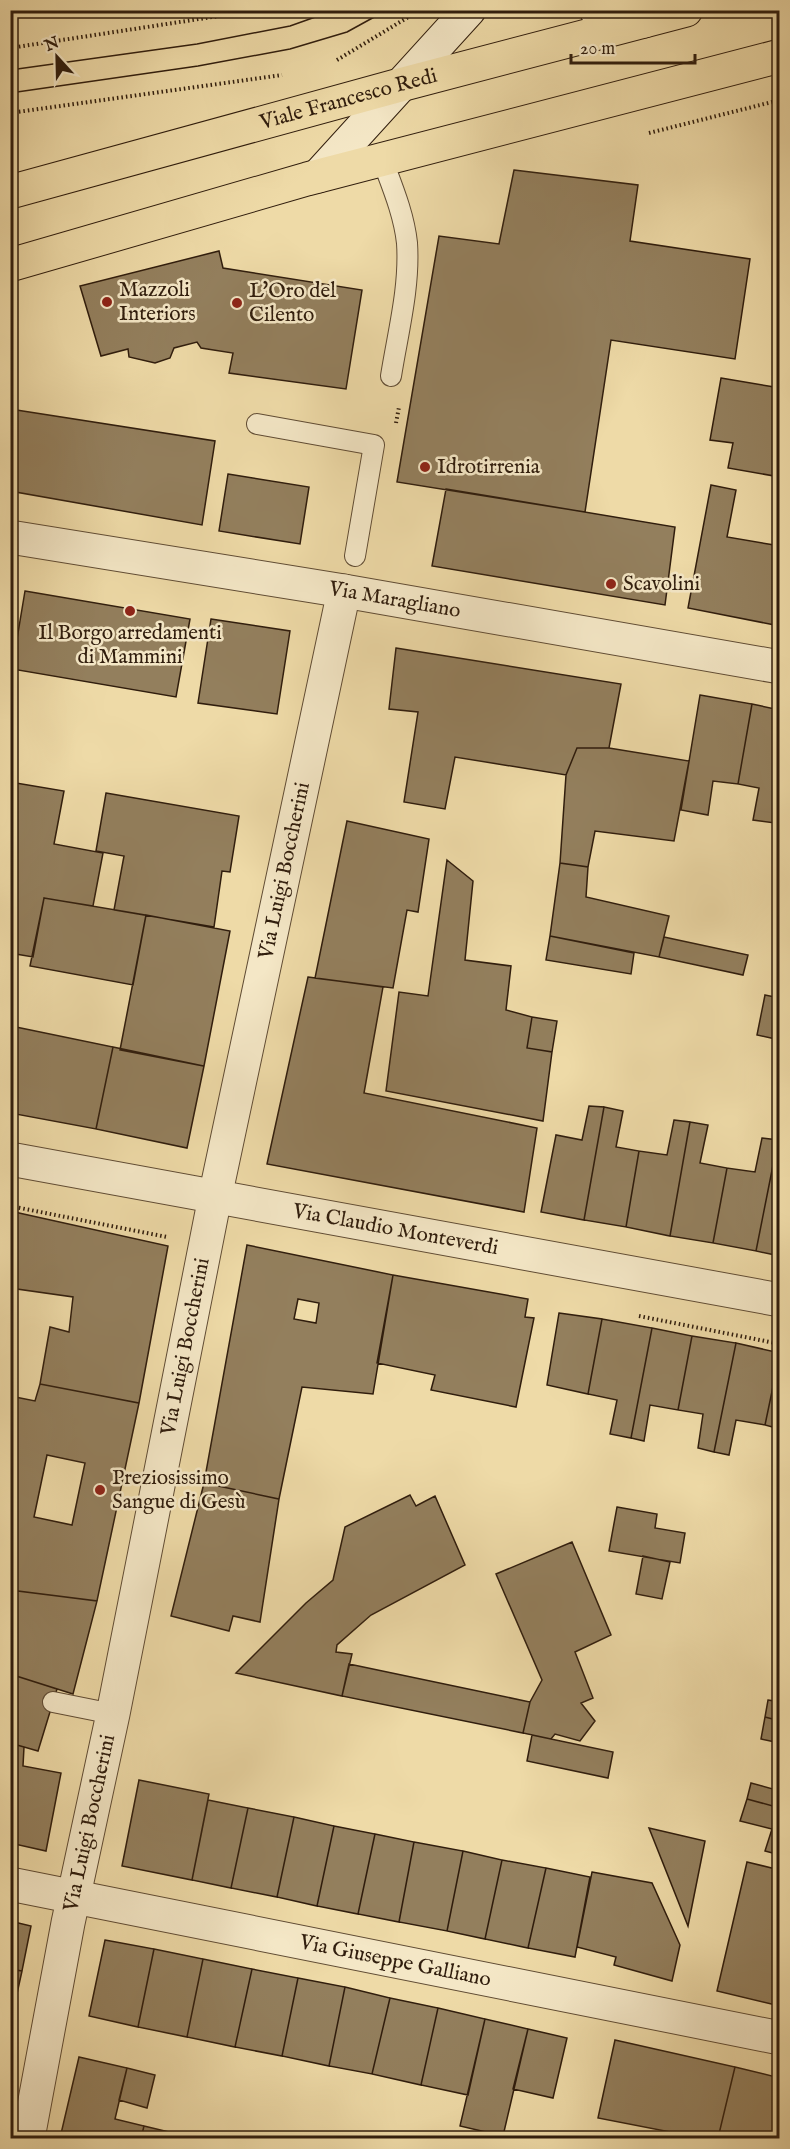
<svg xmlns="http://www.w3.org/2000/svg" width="790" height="2149" viewBox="0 0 790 2149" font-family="'IM FELL English',serif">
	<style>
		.building { fill: #937f5d; stroke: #301d0d; stroke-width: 1.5; fill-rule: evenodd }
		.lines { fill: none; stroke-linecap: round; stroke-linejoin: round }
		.lane-casing { stroke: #604c34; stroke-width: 22 }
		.street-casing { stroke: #604c34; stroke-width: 35 }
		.secondary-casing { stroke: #301d0d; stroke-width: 35 }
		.primary-casing { stroke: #301d0d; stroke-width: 35 }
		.path { stroke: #301d0d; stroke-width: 4; stroke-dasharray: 1.5 3; stroke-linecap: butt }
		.lane { stroke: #f4e7c6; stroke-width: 20 }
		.street { stroke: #f4e7c6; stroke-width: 33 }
		.secondary { stroke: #f4e7c6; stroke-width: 33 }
		.primary { stroke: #eedaa7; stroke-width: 33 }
		.tram { stroke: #301d0d; stroke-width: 1.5 }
		.poi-dot { fill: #8f2418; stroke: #f4e7c6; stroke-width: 2 }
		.labels { text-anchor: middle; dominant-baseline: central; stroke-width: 5; stroke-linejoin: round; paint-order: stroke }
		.street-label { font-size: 21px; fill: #301d0d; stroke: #f4e7c6 }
		.poi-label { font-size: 21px; fill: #301d0d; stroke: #f4e7c6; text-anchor: start }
	</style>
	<rect width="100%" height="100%" fill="#eedaa7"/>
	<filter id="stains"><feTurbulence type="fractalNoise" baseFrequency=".00333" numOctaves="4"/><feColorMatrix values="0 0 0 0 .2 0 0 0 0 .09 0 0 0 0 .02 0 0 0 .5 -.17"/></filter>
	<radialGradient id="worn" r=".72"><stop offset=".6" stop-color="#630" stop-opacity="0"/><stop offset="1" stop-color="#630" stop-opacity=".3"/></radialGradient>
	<!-- building -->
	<path class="building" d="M514 170 638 185 630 241 750 259 735 359 611 340 585 512 397 482 439 236 499 244Z
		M219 251 223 268 362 290 346 389 229 373 233 353 201 348 197 342 174 348 170 358 155 363 129 357 128 349 101 356 80 286Z
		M721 378 780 388V477L728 468 733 443 710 440Z
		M10 409 215 441 202 525 10 491Z
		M228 474 309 487 300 544 219 531Z
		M711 485 736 490 727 537 780 546V626L688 608Z
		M446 489 675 527 665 605 432 566Z
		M25 591 190 619 176 697 12 669Z
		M211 619 290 631 277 714 198 703Z
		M396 648 621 684 609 748H577L566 775 455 757 445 809 404 802 418 712 389 709Z
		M700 695 752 704 738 784 713 781 708 815 681 810Z
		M752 704 780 710V796L775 823 753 820 759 788 738 784Z
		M577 748H609L689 761 674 841 595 831 588 867 560 863 566 775Z
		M10 782 64 791 54 844 103 853 93 906 44 898 33 957 10 953Z
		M106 793 239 816 230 872 222 871 214 927 114 910 124 856 96 851Z
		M780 796V823H775Z
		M347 821 429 839 418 912 407 910 393 988 315 978Z
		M447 860 473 881 465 960 511 966 506 1010 532 1017 527 1048 552 1052 543 1121 386 1091 399 992 428 996Z
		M560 863 588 867 586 897 669 916 659 957 550 936Z
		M44 898 146 915 133 985 30 966Z
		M146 915 230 931 204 1066 120 1050Z
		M550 936 634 953 631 974 546 960Z
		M664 937 748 955 743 975 659 957Z
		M308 977 383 987 364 1093 537 1128 524 1212 267 1164Z
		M765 995 780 998V1040L757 1035Z
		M532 1017 557 1021 552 1052 527 1048Z
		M10 1026 16 1027 10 1053Z
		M16 1027 113 1047 96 1129 10 1113V1053Z
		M113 1047 204 1066 187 1148 96 1129Z
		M589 1106 604 1107 584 1220 541 1212 556 1135 582 1140Z
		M604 1107 623 1111 616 1147 639 1151 626 1227 584 1220Z
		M674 1120 690 1122 670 1236 626 1227 639 1151 667 1155Z
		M690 1122 708 1125 700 1163 727 1168 713 1243 670 1236Z
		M762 1138 778 1140 756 1251 713 1243 727 1168 755 1172Z
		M778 1140 780 1141V1256L756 1251Z
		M10 1211 168 1246 139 1403 40 1384 50 1327 69 1332 73 1297 10 1288Z
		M247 1245 393 1275 373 1394 302 1387 279 1499 204 1483ZM298 1299 319 1303 316 1323 294 1319Z
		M393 1275 528 1299 525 1317 534 1318 516 1407 431 1390 435 1375 377 1363Z
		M559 1313 602 1319 588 1394 547 1385Z
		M602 1319 652 1328 631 1438 610 1434 617 1400 588 1394Z
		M652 1328 692 1336 678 1410 650 1405 644 1441 631 1438Z
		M692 1336 736 1343 714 1452 698 1448 703 1414 678 1410Z
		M736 1343 780 1353 765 1425 736 1420 729 1455 714 1452Z
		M780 1353V1429L765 1425Z
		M40 1384 139 1403 97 1601 10 1590V1396L35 1401ZM47 1455 85 1463 72 1525 34 1517Z
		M204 1483 279 1499 260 1622 233 1616 229 1631 171 1616Z
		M410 1495 416 1506 435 1496 465 1565 371 1615 337 1645 336 1652 352 1654 342 1696 236 1673 306 1603 333 1580 345 1527Z
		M617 1507 657 1514 655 1528 685 1533 680 1563 609 1551Z
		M572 1542 611 1635 575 1652 593 1698 581 1703 595 1721 580 1741 555 1734 551 1739 523 1733 530 1702 542 1680 496 1574Z
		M643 1556 670 1562 662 1599 636 1594Z
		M10 1590 97 1601 73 1694 10 1674Z
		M349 1664 530 1702 523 1733 342 1696Z
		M10 1674 57 1689 38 1751 10 1743Z
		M768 1700 780 1702V1721L765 1717Z
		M765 1717 780 1721V1743L761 1739Z
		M532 1735 613 1752 608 1778 527 1761Z
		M10 1743 24 1747 23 1766 61 1773 46 1851 10 1843Z
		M139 1780 209 1794 192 1880 122 1866Z
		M751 1783 780 1791V1808L747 1799Z
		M747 1799 780 1808V1855L765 1851 772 1829 740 1821Z
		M208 1800 248 1808 231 1888 192 1880Z
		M248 1808 294 1817 277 1897 231 1888Z
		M294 1817 334 1826 317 1906 277 1897Z
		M334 1826 375 1834 358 1914 317 1906Z
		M649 1828 705 1841 688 1926Z
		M375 1834 414 1842 399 1922 358 1914Z
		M414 1842 463 1851 447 1931 399 1922Z
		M463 1851 502 1860 485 1939 447 1931Z
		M502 1860 546 1868 528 1948 485 1939Z
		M747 1862 780 1870V2006L717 1991Z
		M546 1868 590 1877 575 1957 528 1948Z
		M592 1872 652 1883 680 1945 672 1981 614 1965 616 1957 577 1947Z
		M10 1921 31 1926 22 1971 10 1969Z
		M105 1940 154 1949 138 2027 89 2016Z
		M154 1949 203 1959 187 2037 138 2027Z
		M203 1959 252 1969 235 2047 187 2037Z
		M10 1969 22 1971 10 2025Z
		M252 1969 298 1978 282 2056 235 2047Z
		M298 1978 345 1987 329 2066 282 2056Z
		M345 1987 390 1998 372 2074 329 2066Z
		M390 1998 438 2008 421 2085 372 2074Z
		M438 2008 485 2019 468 2095 421 2085Z
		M485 2019 528 2029 503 2136 460 2126Z
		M528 2029 567 2038 553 2098 513 2089Z
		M615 2040 735 2067 718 2138H701L598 2118Z
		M79 2057 127 2068 115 2119 144 2126 141 2138H60Z
		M735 2067 780 2078 779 2138H718Z
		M127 2068 155 2075 147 2108 119 2100Z
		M144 2126 186 2136V2138H141Z"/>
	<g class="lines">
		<!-- lane casing -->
		<g class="lane-casing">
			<path id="lane" d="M382 159C392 186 404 214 407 243 410 287 398 332 391 376
				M257 424 374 445 355 556
				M53 1702 113 1714"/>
		</g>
		<!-- street casing -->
		<g class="street-casing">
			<g id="street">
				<path id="s1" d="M10 537 344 591 780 667"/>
				<path id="s2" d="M10 1159 780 1300"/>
				<path id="s3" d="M10 1884 780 2038"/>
				<path id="s4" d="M28 2138 68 1923 113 1714 215 1197 344 591"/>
			</g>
		</g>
		<!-- secondary casing -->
		<g class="secondary-casing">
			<path id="secondary" d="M596 10 644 21
				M318 176 469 10"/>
		</g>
		<!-- primary casing -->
		<g class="primary-casing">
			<g id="primary">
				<path id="s5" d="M10 192 400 85 686 10"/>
				<path d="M10 265 307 179 780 56"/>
			</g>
		</g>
		<!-- path -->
		<path class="path" d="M10 48 258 10
			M337 60 410 16
			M10 113 282 75
			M649 133 780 100
			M396 423 399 407
			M10 1206 167 1237
			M639 1316 780 1344"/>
		<!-- lane -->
		<use href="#lane" class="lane"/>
		<!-- street -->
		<use href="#street" class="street"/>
		<!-- secondary -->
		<use href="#secondary" class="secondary"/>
		<!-- primary -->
		<use href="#primary" class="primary"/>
		<!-- tram -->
		<path class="tram" d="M10 70 197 44 290 26 335 10
			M10 93 198 66 290 49 347 32 387 10"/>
	</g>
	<!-- markers -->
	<g class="poi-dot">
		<circle cx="107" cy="302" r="6"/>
		<circle cx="237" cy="303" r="6"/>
		<circle cx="425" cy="467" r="6"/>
		<circle cx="611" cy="584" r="6"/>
		<circle cx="130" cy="611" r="6"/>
		<circle cx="100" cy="1490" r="6"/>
	</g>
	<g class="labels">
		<!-- street labels -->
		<g class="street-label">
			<text stroke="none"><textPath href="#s5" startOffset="351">Viale Francesco Redi</textPath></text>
			<text stroke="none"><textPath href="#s1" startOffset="390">Via Maragliano</textPath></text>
			<text stroke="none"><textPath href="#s4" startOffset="1293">Via Luigi Boccherini</textPath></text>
			<text stroke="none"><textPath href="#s2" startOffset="392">Via Claudio Monteverdi</textPath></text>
			<text stroke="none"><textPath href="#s4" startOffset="807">Via Luigi Boccherini</textPath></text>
			<text stroke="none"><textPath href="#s4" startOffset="321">Via Luigi Boccherini</textPath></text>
			<text stroke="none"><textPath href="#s3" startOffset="393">Via Giuseppe Galliano</textPath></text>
		</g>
		<!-- poi labels -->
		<g class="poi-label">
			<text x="119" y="290">Mazzoli<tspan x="119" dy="24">Interiors</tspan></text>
			<text x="249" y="291">L'Oro del<tspan x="249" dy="24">Cilento</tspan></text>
			<text x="437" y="467">Idrotirrenia</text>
			<text x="623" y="584">Scavolini</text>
			<text x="130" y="633" text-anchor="middle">Il Borgo arredamenti<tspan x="130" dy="24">di Mammini</tspan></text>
			<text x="112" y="1478">Preziosissimo<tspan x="112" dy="24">Sangue di Gesù</tspan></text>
		</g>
	</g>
	<!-- margin -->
	<rect width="790" height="2149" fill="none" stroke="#eedaa7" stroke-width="36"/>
	<rect x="12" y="12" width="766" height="2125" fill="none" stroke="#301d0d" stroke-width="3"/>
	<rect x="18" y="18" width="754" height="2113" fill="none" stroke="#301d0d" stroke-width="1.5"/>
	<!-- north arrow -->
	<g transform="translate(57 57) rotate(338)" stroke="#f4e7c6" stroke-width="4.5" paint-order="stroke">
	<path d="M0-4.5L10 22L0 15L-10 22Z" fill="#301d0d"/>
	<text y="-9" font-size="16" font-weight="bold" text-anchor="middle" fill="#301d0d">N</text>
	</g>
	<!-- scale -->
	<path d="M571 54v9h124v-9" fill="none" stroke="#301d0d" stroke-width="3"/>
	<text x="580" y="54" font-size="18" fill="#301d0d" stroke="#f4e7c6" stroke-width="4.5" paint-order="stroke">20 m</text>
	<rect width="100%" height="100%" filter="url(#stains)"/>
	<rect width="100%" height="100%" fill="url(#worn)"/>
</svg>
